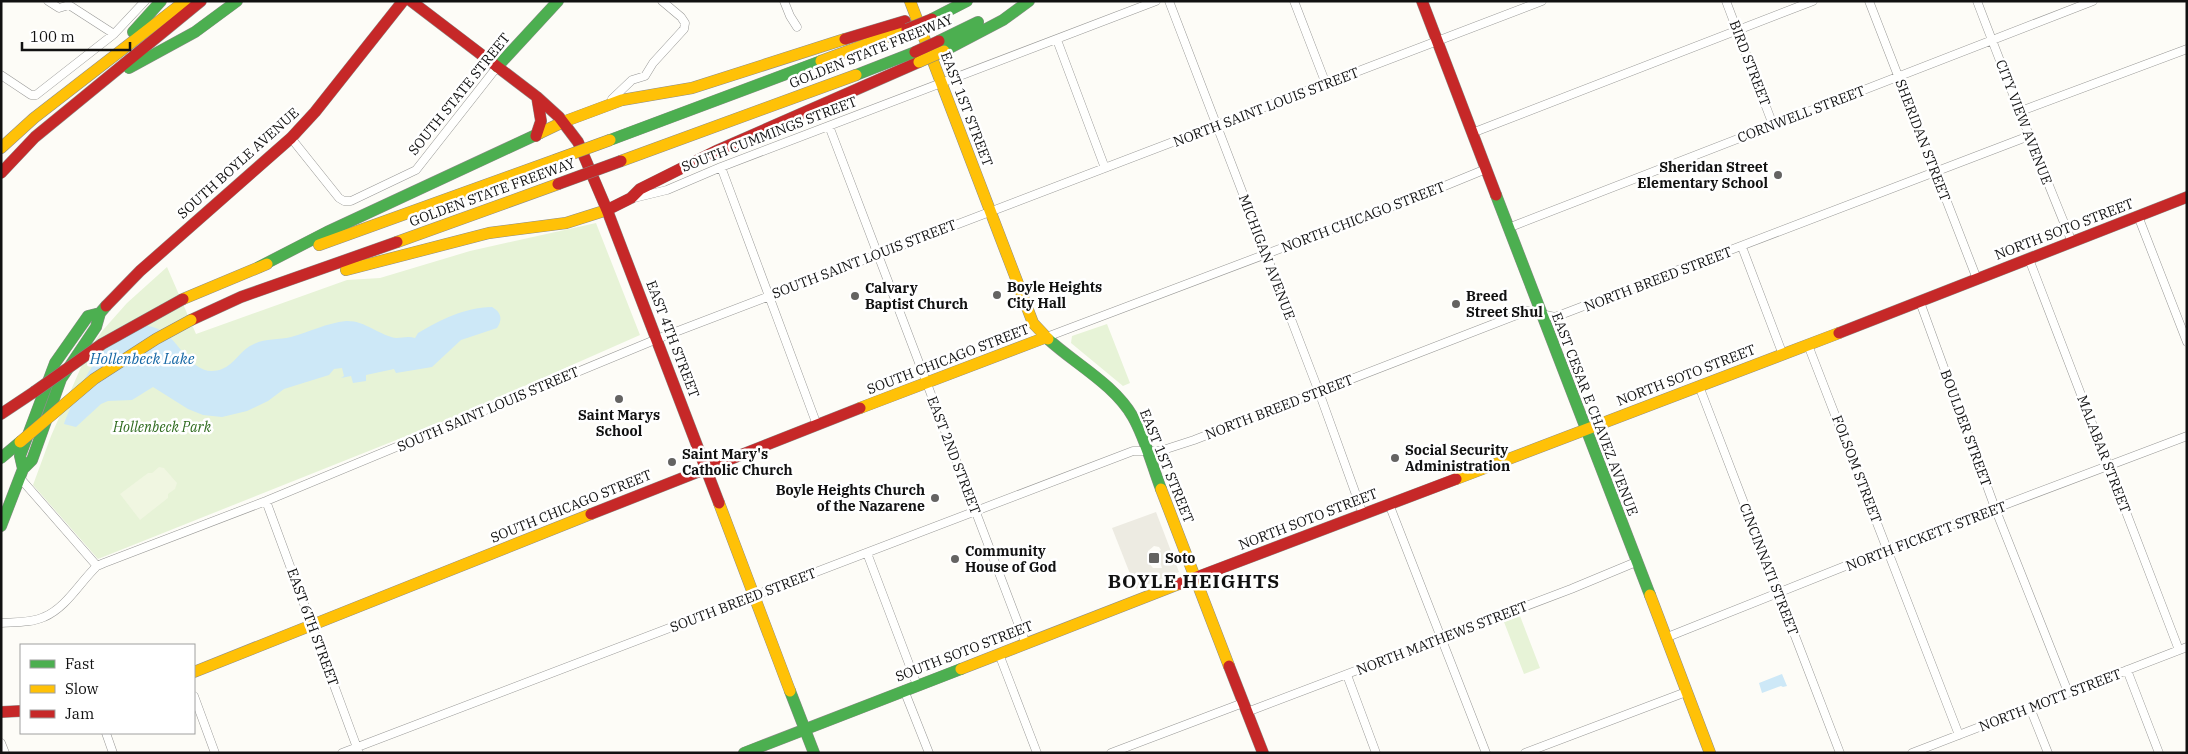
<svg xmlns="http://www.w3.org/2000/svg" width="2188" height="754" viewBox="0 0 2188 754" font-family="'IBM Plex Serif',serif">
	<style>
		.green { fill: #e7f3d7 }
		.pitch { fill: #f0f6e1 }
		.plaza { fill: #edebe2; fill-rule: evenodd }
		.water { fill: #cde8f7 }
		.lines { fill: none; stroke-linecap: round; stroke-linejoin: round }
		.street-casing { stroke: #979795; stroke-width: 9 }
		.fast-casing { stroke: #8e8d8b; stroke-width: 12 }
		.slow-casing { stroke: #8e8d8b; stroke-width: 12 }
		.jam-casing { stroke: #8e8d8b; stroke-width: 12 }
		.street { stroke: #fffffe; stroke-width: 8 }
		.fast { stroke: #4caf50; stroke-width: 11 }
		.slow { stroke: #ffc107; stroke-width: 11 }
		.jam { stroke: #c62828; stroke-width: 11 }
		.slow-bridge-casing { stroke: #858482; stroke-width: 12; stroke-linecap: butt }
		.jam-bridge-casing { stroke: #858482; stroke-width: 12; stroke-linecap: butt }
		.slow-bridge { stroke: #ffc107; stroke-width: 11 }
		.jam-bridge { stroke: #c62828; stroke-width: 11 }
		.poi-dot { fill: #646362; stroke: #fff; stroke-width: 2 }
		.labels { text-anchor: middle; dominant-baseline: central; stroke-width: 5; stroke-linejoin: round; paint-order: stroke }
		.street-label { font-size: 14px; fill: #111; stroke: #fff }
		.poi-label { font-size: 14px; font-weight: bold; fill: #111; stroke: #fff; text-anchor: start }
		.park-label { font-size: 14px; font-style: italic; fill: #2f6b1f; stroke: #fff }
		.water-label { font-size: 15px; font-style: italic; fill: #1768a6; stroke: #fff }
		.district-label { font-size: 19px; font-weight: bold; letter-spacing: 1px; fill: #111; stroke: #fff }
	</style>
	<rect width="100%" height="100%" fill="#fdfcf7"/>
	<!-- green -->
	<path class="green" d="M596 223 640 335 454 417 98 559 33 485 51 436 88 351 103 330 127 303 167 267 196 334 347 280 380 278 470 251Z
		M1107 324 1130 383 1123 386 1071 343 1072 336Z
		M1520 616 1540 668 1524 674 1504 622Z"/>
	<!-- pitch -->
	<path class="pitch" d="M159 467 164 468 177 483 175 489 168 494V498L140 520 120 494 148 473H152Z"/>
	<!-- plaza -->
	<path class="plaza" d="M1156 512 1179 572 1136 589 1112 528ZM1154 546 1159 547 1161 550 1157 553 1162 568H1153L1148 562V551Z"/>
	<!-- water -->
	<path class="water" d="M492 307C501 312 503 319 497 328L461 340 432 367 396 373 394 369 366 375V381L353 383 351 376 341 378 344 376 342 368 334 369 329 375 284 389 268 401 247 411 222 417 203 415 188 409 153 387 132 400 108 401 101 404 76 427 64 424C76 392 116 303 162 331 181 342 193 380 222 369 235 364 241 349 254 344 266 338 279 340 291 337 309 332 327 323 346 321 364 320 379 335 396 338 403 338 408 336 415 338L418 333C442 319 463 308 492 307Z
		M1782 674 1787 686 1783 687 1781 686 1762 693 1759 683Z"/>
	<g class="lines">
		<!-- street casing -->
		<g class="street-casing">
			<path id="street" d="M48 1 59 8 69 5 114 34
				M784 1 790 16 797 27
				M1169 1 1319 392 1363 514
				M1294 1 1326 84
				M1726 1 1773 125
				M1869 1 1977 279
				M1977 1C2008 82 2039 162 2072 242
				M1057 40 1105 168
				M1 75 31 95H36L114 34 145 1
				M612 99 632 80 645 76 653 63 684 29 685 23 681 17 662 1
				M2021 111 2187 49
				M829 126 1026 644
				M1472 133 1813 1
				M291 138 339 198 344 201H351L416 170 497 67
				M721 167 817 425
				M634 198 667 190 721 167 1156 1
				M2138 216 2187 342
				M1508 228 2093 1
				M1742 247 1783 355
				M2029 259 2179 650
				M1920 302 1995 508 2068 692
				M1044 338 1425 194 1486 169
				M1808 345 1959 735
				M1699 386 1840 753
				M20 478 97 566
				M266 501 359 753
				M1389 504 1486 753
				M867 553 917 685
				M1 623C15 622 31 623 44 617 66 608 80 582 97 566L104 563 266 501 657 339 1542 1
				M1665 638 1888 549 2187 436
				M999 654 1037 753
				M2127 670 2159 753
				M1347 675 1376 753
				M904 690 929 753
				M194 696 215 753
				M2030 708 2048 753
				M1247 712 1571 589 1636 562
				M106 733 113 753
				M1 743 5 753
				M342 753 1133 451H1160L1194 440 1527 311 1555 317 2029 136
				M1111 753 1243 703
				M1525 753 1686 692
				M1912 753 2187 647"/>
		</g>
		<!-- fast casing -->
		<g class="fast-casing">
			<path id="fast" d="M932 19 967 1
				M133 32 161 1
				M939 41 978 22
				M944 51 1003 20 1029 1
				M497 67 558 1
				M129 68 195 32 237 1
				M856 75 915 52
				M610 140 821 61
				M1496 195 1650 595
				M259 267 327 232 540 133
				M1048 339C1075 364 1114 384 1133 417 1145 438 1152 465 1161 489
				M1 458 20 442
				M23 469 20 456 55 363 88 316 100 313
				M1 526 23 469 32 460 61 379 96 327 100 313 106 306
				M790 691 814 753
				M744 753 961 669"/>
		</g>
		<!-- slow casing -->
		<g class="slow-casing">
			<path id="slow" d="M910 1 1033 323 1048 339
				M821 61 905 30
				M540 133 563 122 622 100 692 88 845 39
				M1 148 34 118 185 1
				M621 161 856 75
				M397 242 558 184
				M319 245 555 160
				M346 270 489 233 566 223 607 210
				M183 299 267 264
				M860 408 1044 338
				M1456 479 1839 333
				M1161 489 1229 666
				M719 503 790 691
				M1650 595 1710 753
				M961 669 1179 584
				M194 672 591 514"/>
		</g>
		<!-- jam casing -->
		<g class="jam-casing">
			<path id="jam" d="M411 1 537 97 559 117 578 142 607 210 631 198
				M1422 1 1496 195
				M845 39 905 21
				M536 136 541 121 537 97
				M1 173 35 137 201 1
				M631 198 640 189 716 151 919 62
				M607 210 719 503
				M106 306 140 271 291 138 315 112 403 1
				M191 320 241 297 397 242
				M1839 333 2187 197
				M1 414 34 392
				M591 514 860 408
				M1179 584 1456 479
				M1229 666 1263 753
				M1 712 21 711"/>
		</g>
		<!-- street -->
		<use href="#street" class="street"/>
		<!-- fast -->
		<use href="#fast" class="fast"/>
		<!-- slow -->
		<use href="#slow" class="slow"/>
		<!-- jam -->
		<use href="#jam" class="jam"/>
		<!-- slow-bridge casing -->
		<g class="slow-bridge-casing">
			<path id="slow-bridge" d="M919 62 944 51
				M555 160 610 140
				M20 442 94 379 156 339 191 320"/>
		</g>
		<!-- jam-bridge casing -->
		<g class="jam-bridge-casing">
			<path id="jam-bridge" d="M907 29 932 19
				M915 52 939 41
				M558 184 621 161
				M34 392 102 344 183 299"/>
		</g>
		<!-- slow-bridge -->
		<use href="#slow-bridge" class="slow-bridge"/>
		<!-- jam-bridge -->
		<use href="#jam-bridge" class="jam-bridge"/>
	</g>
	<!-- markers -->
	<g class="poi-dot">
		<circle cx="1778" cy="175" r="5"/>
		<circle cx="997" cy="295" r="5"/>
		<circle cx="855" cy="296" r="5"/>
		<circle cx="1456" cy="304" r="5"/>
		<circle cx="619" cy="399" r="5"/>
		<circle cx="1395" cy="458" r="5"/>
		<circle cx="672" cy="462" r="5"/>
		<circle cx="935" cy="498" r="5"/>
		<rect x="1148" y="552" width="12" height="12" rx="2.5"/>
		<circle cx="955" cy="559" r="5"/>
	</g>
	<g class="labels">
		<!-- street labels -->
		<g class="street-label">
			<text transform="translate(871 51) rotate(-22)">GOLDEN STATE FREEWAY</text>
			<text transform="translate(1750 63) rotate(69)">BIRD STREET</text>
			<text transform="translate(459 94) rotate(-51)">SOUTH STATE STREET</text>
			<text transform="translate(1266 107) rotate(-21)">NORTH SAINT LOUIS STREET</text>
			<text transform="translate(967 109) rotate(69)">EAST 1ST STREET</text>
			<text transform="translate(1801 114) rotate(-21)">CORNWELL STREET</text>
			<text transform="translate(2024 122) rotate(69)">CITY VIEW AVENUE</text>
			<text transform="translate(769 134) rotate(-21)">SOUTH CUMMINGS STREET</text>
			<text transform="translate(1923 140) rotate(69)">SHERIDAN STREET</text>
			<text transform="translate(238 163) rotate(-42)">SOUTH BOYLE AVENUE</text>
			<text transform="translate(492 192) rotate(-20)">GOLDEN STATE FREEWAY</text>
			<text transform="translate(1363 217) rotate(-21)">NORTH CHICAGO STREET</text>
			<text transform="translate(2064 229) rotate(-21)">NORTH SOTO STREET</text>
			<text transform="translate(1267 257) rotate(69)">MICHIGAN AVENUE</text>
			<text transform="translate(864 259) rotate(-21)">SOUTH SAINT LOUIS STREET</text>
			<text transform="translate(1658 279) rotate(-21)">NORTH BREED STREET</text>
			<text transform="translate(673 339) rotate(69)">EAST 4TH STREET</text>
			<text transform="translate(948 359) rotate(-21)">SOUTH CHICAGO STREET</text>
			<text transform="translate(1686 375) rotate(-21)">NORTH SOTO STREET</text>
			<text transform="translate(1279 407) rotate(-21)">NORTH BREED STREET</text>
			<text transform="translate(488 409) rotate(-23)">SOUTH SAINT LOUIS STREET</text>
			<text transform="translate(1595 414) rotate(69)">EAST CESAR E CHAVEZ AVENUE</text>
			<text transform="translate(1966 428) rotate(70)">BOULDER STREET</text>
			<text transform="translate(2104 454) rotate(69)">MALABAR STREET</text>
			<text transform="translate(954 455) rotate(69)">EAST 2ND STREET</text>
			<text transform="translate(1167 466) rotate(68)">EAST 1ST STREET</text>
			<text transform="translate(1857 469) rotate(69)">FOLSOM STREET</text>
			<text transform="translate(571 506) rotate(-22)">SOUTH CHICAGO STREET</text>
			<text transform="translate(1308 519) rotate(-21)">NORTH SOTO STREET</text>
			<text transform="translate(1926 536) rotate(-21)">NORTH FICKETT STREET</text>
			<text transform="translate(1769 569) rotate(69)">CINCINNATI STREET</text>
			<text transform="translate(743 600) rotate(-21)">SOUTH BREED STREET</text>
			<text transform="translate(313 627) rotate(70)">EAST 6TH STREET</text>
			<text transform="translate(1442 638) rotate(-21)">NORTH MATHEWS STREET</text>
			<text transform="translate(964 651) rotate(-21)">SOUTH SOTO STREET</text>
			<text transform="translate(2050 700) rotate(-21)">NORTH MOTT STREET</text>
		</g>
		<!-- poi labels -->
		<g class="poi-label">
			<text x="1768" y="167" text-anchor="end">Sheridan Street<tspan x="1768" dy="16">Elementary School</tspan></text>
			<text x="1007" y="287">Boyle Heights<tspan x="1007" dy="16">City Hall</tspan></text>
			<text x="865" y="288">Calvary<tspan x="865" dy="16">Baptist Church</tspan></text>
			<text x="1466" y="296">Breed<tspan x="1466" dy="16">Street Shul</tspan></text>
			<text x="619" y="415" text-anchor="middle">Saint Marys<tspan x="619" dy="16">School</tspan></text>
			<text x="1405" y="450">Social Security<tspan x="1405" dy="16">Administration</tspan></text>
			<text x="682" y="454">Saint Mary's<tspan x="682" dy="16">Catholic Church</tspan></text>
			<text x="925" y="490" text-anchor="end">Boyle Heights Church<tspan x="925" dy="16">of the Nazarene</tspan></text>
			<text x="965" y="551">Community<tspan x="965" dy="16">House of God</tspan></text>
			<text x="1165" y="558">Soto</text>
		</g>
		<!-- park labels -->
		<g class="park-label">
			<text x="162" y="427">Hollenbeck Park</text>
		</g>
		<!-- water labels -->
		<g class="water-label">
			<text x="142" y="358">Hollenbeck Lake</text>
		</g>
		<!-- district labels -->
		<g class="district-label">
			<text x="1194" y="581">BOYLE HEIGHTS</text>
		</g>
	</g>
	<!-- border -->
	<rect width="2188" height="754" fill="none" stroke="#111111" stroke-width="5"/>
	<!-- legend -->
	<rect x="20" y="644" width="175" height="90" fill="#ffffff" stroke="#a0a0a0"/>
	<rect x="30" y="660" width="25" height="8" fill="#4caf50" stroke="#a0a0a0"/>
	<text x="65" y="669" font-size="15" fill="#111111">Fast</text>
	<rect x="30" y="685" width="25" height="8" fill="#ffc107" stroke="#a0a0a0"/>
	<text x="65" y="694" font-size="15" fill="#111111">Slow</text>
	<rect x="30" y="710" width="25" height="8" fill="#c62828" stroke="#a0a0a0"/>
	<text x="65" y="719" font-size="15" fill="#111111">Jam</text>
	<!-- scale -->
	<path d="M22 42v8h108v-8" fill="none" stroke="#111111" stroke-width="2.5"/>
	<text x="30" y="42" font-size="15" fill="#111111" stroke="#ffffff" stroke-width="4" paint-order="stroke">100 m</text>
</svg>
